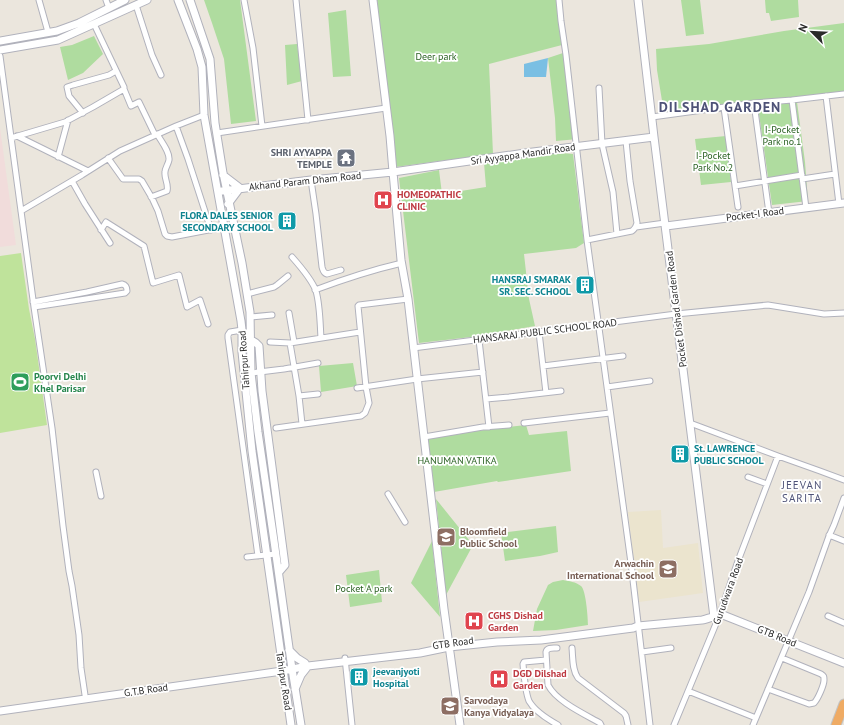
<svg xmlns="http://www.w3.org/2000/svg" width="844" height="725" viewBox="0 0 844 725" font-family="'PT Sans',sans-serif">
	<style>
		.education { fill: #ebe4ce }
		.medical { fill: #f1dcdb }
		.green { fill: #afdc9f }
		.pitch { fill: #bfe39b }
		.water { fill: #7abfe3 }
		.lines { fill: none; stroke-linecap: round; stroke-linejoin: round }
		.street-casing { stroke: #b1b2bc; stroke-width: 7 }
		.secondary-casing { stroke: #b1b2bc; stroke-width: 9 }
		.highway-casing { stroke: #c3c3c3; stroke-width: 11 }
		.street { stroke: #fff; stroke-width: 5 }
		.secondary { stroke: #fff; stroke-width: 7 }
		.highway { stroke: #efab64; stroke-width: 9 }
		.labels { text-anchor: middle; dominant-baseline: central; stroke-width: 3.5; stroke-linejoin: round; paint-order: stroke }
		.park-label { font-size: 10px; fill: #296021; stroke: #fff }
		.worship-label { font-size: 10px; font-weight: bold; fill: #5b616d; stroke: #fff; text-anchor: end }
		.street-label { font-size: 10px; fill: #2a2a2a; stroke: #fff }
		.health-label { font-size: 10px; font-weight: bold; fill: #be3a42; stroke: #fff; text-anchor: start }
		.culture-label { font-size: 10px; font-weight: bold; fill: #0d838f; stroke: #fff; text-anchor: end }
		.leisure-label { font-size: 10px; font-weight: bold; fill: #27864d; stroke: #fff; text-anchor: start }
		.education-label { font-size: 10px; font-weight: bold; fill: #785e54; stroke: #fff; text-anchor: start }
		.neighbourhood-label { font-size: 11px; letter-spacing: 1px; fill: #4e5277; stroke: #fff }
		.district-label { font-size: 14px; font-weight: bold; letter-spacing: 1px; fill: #4e5277; stroke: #fff }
	</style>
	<rect width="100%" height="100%" fill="#ebe6dd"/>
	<!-- education -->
	<path class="education" d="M661 510 663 548 698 543 703 593 639 602 628 512Z"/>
	<!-- medical -->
	<path class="medical" d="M0 128 16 245 0 247Z"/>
	<!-- green -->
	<path class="green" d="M204 0H240L256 121 231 124 224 59 212 23Z
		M377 0H560L566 40 562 43V45L489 64 493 154 395 167Z
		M681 0H700L704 34 686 36Z
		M765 0H798L799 17 771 21 769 13H766Z
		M346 10 351 76 333 77 328 13Z
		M844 23V92L753 101 664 113 657 70 656 49 709 44 784 31Z
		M94 36 103 54 83 73 68 80 60 47 72 45Z
		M297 44 302 81 287 85 285 45Z
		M566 52 578 139 556 141 555 118 548 58Z
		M797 102 805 162 808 201 772 205 758 107Z
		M726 136 731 182 701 185 695 139Z
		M561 153 573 154 584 243 576 248 524 254 529 299 535 326 471 337 419 343 399 178 439 170 442 194 486 187 484 163Z
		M353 363 357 386 321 392 319 366Z
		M526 425 529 435 567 431 571 471 498 482 497 481 434 492 424 437Z
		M436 499 473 545 446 595Z
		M556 526 558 552 540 556 505 561 501 533Z
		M432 541 440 617 411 583Z
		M379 570 382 602 350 607 346 575Z
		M563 580C569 581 576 582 581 586 586 590 588 618 588 625L556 630 533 631 537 609 548 585 553 582Z"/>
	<!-- pitch -->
	<path class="pitch" d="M21 253 29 309 35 339 47 425 0 433V256Z"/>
	<!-- water -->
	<path class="water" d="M548 58 546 77H524V64Z"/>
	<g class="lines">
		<!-- street casing -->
		<g class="street-casing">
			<path id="street" d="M39 0 48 32
				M106 0 109 8
				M244 0 253 48 262 126
				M296 0 308 120
				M559 0 561 21 566 55 587 240 631 563 650 725
				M136 5 152 55 161 75
				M0 56 34 307 52 428 63 526 69 571 72 586 79 635 81 668 85 695
				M599 88 602 144 613 192 617 234
				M124 89 131 106 139 102 155 135
				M826 96 839 204
				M792 100 806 208
				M754 103 769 213
				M724 108 738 207
				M83 113 69 96 67 87 73 85 109 75 116 71
				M652 117 754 103 792 100 844 94
				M176 126 188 159 211 230
				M217 133 386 108
				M17 136 88 171
				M11 138 65 122 93 107 124 89V87L94 24
				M58 157 68 120
				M108 158 123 179H139L142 181 152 198 158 211 165 234 167 236 172 237 224 227
				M802 179 835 174
				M311 180 316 214 322 267C323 270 323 273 327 274L341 270
				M72 181 85 204 110 243
				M735 186 802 175
				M151 197 167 191C169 184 164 179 165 172 165 168 168 165 169 160 170 152 161 141 157 134
				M21 211 82 175 120 151 176 126 204 115
				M636 227 665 223
				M101 230 106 222 144 246 153 283 179 275 187 307 200 300 208 324
				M587 240 632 231C635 229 636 227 637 223L630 181 626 141
				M292 257C300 266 312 280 316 291 320 305 320 323 321 338
				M315 290C344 279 372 270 402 263
				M247 294 274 287 277 285 288 276
				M33 302 87 292 122 284C126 285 127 287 127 291L125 293 34 307
				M289 313 294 342
				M250 317 272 315
				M242 330 230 332 228 335V338L258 556
				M539 332 546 393
				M479 340 489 427
				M270 342 290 343 360 332
				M290 343 299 396 302 424
				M413 348 676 314 768 305 824 314 844 313
				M543 366 623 356
				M251 373 284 369 318 363
				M607 387 650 381
				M357 388 417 379 483 372
				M299 396 318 394
				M486 399 509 397 561 391
				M524 423 610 413
				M690 423 778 456 820 471 844 480
				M276 428 361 416 365 413 369 403 366 387 358 306 359 305 408 299
				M424 437 483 427 509 425
				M96 472 101 496
				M748 477 767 484
				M388 494 405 522
				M829 535 844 541
				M247 557 276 554
				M828 616 844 623
				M557 648C553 648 547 647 546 652L548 685C556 701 584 714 600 723L601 725
				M572 648C573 658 572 670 578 678L624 713 626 716 628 725
				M642 652 671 648
				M345 658 352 725
				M546 660 524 662 523 664C524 675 525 691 529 701 534 710 549 720 558 725
				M768 689 809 704 814 703C818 699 824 685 824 680 824 676 824 676 821 674L782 658
				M688 691 756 718
				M674 725 720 614 738 561 778 456
				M753 725 809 592 829 536 834 525 844 498"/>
		</g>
		<!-- secondary casing -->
		<g class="secondary-casing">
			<path id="secondary" d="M178 0 197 49 202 67 204 115 241 321 242 330V352L252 451 291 725
				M190 0 210 59 215 123 223 173 242 263 250 312 251 373 258 432 274 541 292 669 301 725
				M373 0 390 136 393 172 401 260 408 299 444 609 460 725
				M638 0 654 137 714 617
				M0 41 57 31 79 23 125 0
				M0 50 58 40 147 0
				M223 175 240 188 228 204
				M222 191 311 180 393 172 525 153 654 137
				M666 226 844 203
				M246 341C252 340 255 341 259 346L262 391 285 565 279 572
				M289 650 297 658 305 663
				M295 689 301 675 308 666
				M0 711 282 671 308 666 420 653 449 647 497 642 541 640 633 628 638 626 702 620C708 619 719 614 723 615L844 663"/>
		</g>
		<!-- highway casing -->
		<g class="highway-casing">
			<path id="highway" d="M836 725 844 704"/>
		</g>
		<!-- street -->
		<use href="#street" class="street"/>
		<!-- secondary -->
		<use href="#secondary" class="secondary"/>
		<!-- highway -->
		<use href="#highway" class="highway"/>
	</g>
	<!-- icons -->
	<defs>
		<g id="temple-square" transform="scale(1)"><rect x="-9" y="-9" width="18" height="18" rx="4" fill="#6b7280" stroke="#fff"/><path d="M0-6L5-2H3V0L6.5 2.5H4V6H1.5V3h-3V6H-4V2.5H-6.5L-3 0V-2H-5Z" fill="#fff"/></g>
		<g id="hospital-square" transform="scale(1)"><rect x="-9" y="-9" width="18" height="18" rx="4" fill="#e0444e" stroke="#fff"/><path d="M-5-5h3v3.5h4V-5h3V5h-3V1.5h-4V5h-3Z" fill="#fff"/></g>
		<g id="building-square" transform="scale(1)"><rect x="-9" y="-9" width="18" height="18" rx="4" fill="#0f9aa8" stroke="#fff"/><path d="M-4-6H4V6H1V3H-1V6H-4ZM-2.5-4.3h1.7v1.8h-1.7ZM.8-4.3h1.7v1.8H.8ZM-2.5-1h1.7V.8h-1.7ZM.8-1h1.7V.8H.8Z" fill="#fff"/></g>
		<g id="stadium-square" transform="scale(1)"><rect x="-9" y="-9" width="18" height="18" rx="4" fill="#2e9e5b" stroke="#fff"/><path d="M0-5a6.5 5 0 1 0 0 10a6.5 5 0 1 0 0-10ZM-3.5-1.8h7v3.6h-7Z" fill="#fff"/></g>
		<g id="school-square" transform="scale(1)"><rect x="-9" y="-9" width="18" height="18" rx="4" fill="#8d6e63" stroke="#fff"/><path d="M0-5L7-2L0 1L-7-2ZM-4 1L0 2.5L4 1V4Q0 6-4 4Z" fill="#fff"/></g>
	</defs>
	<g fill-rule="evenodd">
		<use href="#temple-square" x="346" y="158"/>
		<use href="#hospital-square" x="383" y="200"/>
		<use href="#building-square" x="287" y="221"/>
		<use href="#building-square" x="585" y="285"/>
		<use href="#stadium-square" x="20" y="382"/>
		<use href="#building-square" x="680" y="454"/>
		<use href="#school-square" x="446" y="537"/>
		<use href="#school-square" x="668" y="569"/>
		<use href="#hospital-square" x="474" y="621"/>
		<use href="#building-square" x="359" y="677"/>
		<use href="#hospital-square" x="499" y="679"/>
		<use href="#school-square" x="450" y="706"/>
	</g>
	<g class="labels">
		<!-- park labels -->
		<g class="park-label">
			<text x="436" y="56">Deer park</text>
			<text x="782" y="129">I-Pocket<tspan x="782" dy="12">Park no.1</tspan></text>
			<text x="713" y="155">I-Pocket<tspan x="713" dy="12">Park No.2</tspan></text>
			<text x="457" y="460">HANUMAN VATIKA</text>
			<text x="364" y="588">Pocket A park</text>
		</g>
		<!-- worship labels -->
		<g class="worship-label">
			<text x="332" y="152">SHRI AYYAPPA<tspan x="332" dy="12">TEMPLE</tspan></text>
		</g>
		<!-- street labels -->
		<g class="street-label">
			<text transform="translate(523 154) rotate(-8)">Sri Ayyappa Mandir Road</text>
			<text transform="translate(305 181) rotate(-6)">Akhand Param Dham Road</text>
			<text transform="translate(755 214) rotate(-7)">Pocket-I Road</text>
			<text transform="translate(676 309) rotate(-97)">Pocket Dishad Garden Road</text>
			<text transform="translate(545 331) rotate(-7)">HANSARAJ PUBLIC SCHOOL ROAD</text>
			<text transform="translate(244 360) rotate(-94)">Tahirpur Road</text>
			<text transform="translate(728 591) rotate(-70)">Gurudwara Road</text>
			<text transform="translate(777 636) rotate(22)">GTB Road</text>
			<text transform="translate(453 643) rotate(-8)">GTB Road</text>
			<text transform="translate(284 681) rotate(81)">Tahirpur Road</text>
			<text transform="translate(146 690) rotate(-8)">G.T.B Road</text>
		</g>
		<!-- health labels -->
		<g class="health-label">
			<text x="397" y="194">HOMEOPATHIC<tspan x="397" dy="12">CLINIC</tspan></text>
			<text x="488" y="615">CGHS Dishad<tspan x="488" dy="12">Garden</tspan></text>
			<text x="513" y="673">DGD Dilshad<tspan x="513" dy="12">Garden</tspan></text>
		</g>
		<!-- culture labels -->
		<g class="culture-label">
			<text x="273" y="215">FLORA DALES SENIOR<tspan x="273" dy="12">SECONDARY SCHOOL</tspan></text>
			<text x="571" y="279">HANSRAJ SMARAK<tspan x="571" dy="12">SR. SEC. SCHOOL</tspan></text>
			<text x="694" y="448" text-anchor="start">St. LAWRENCE<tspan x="694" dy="12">PUBLIC SCHOOL</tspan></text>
			<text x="373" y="671" text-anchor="start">jeevanjyoti<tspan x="373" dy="12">Hospital</tspan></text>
		</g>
		<!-- leisure labels -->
		<g class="leisure-label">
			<text x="34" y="376">Poorvi Delhi<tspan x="34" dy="12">Khel Parisar</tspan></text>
		</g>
		<!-- education labels -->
		<g class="education-label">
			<text x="460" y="531">Bloomfield<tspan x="460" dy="12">Public School</tspan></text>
			<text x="654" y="563" text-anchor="end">Arwachin<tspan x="654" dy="12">International School</tspan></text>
			<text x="464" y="700">Sarvodaya<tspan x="464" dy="12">Kanya Vidyalaya</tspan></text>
		</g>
		<!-- neighbourhood labels -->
		<g class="neighbourhood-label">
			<text x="802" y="485">JEEVAN<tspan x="802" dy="13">SARITA</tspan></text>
		</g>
		<!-- district labels -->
		<g class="district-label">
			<text x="720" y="107">DILSHAD GARDEN</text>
		</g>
	</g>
	<!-- north arrow -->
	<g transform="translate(812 32) rotate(294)" stroke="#ffffff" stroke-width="3" paint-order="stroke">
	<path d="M0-3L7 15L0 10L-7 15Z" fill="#2a2a2a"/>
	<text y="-6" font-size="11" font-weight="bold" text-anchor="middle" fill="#2a2a2a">N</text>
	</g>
</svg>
